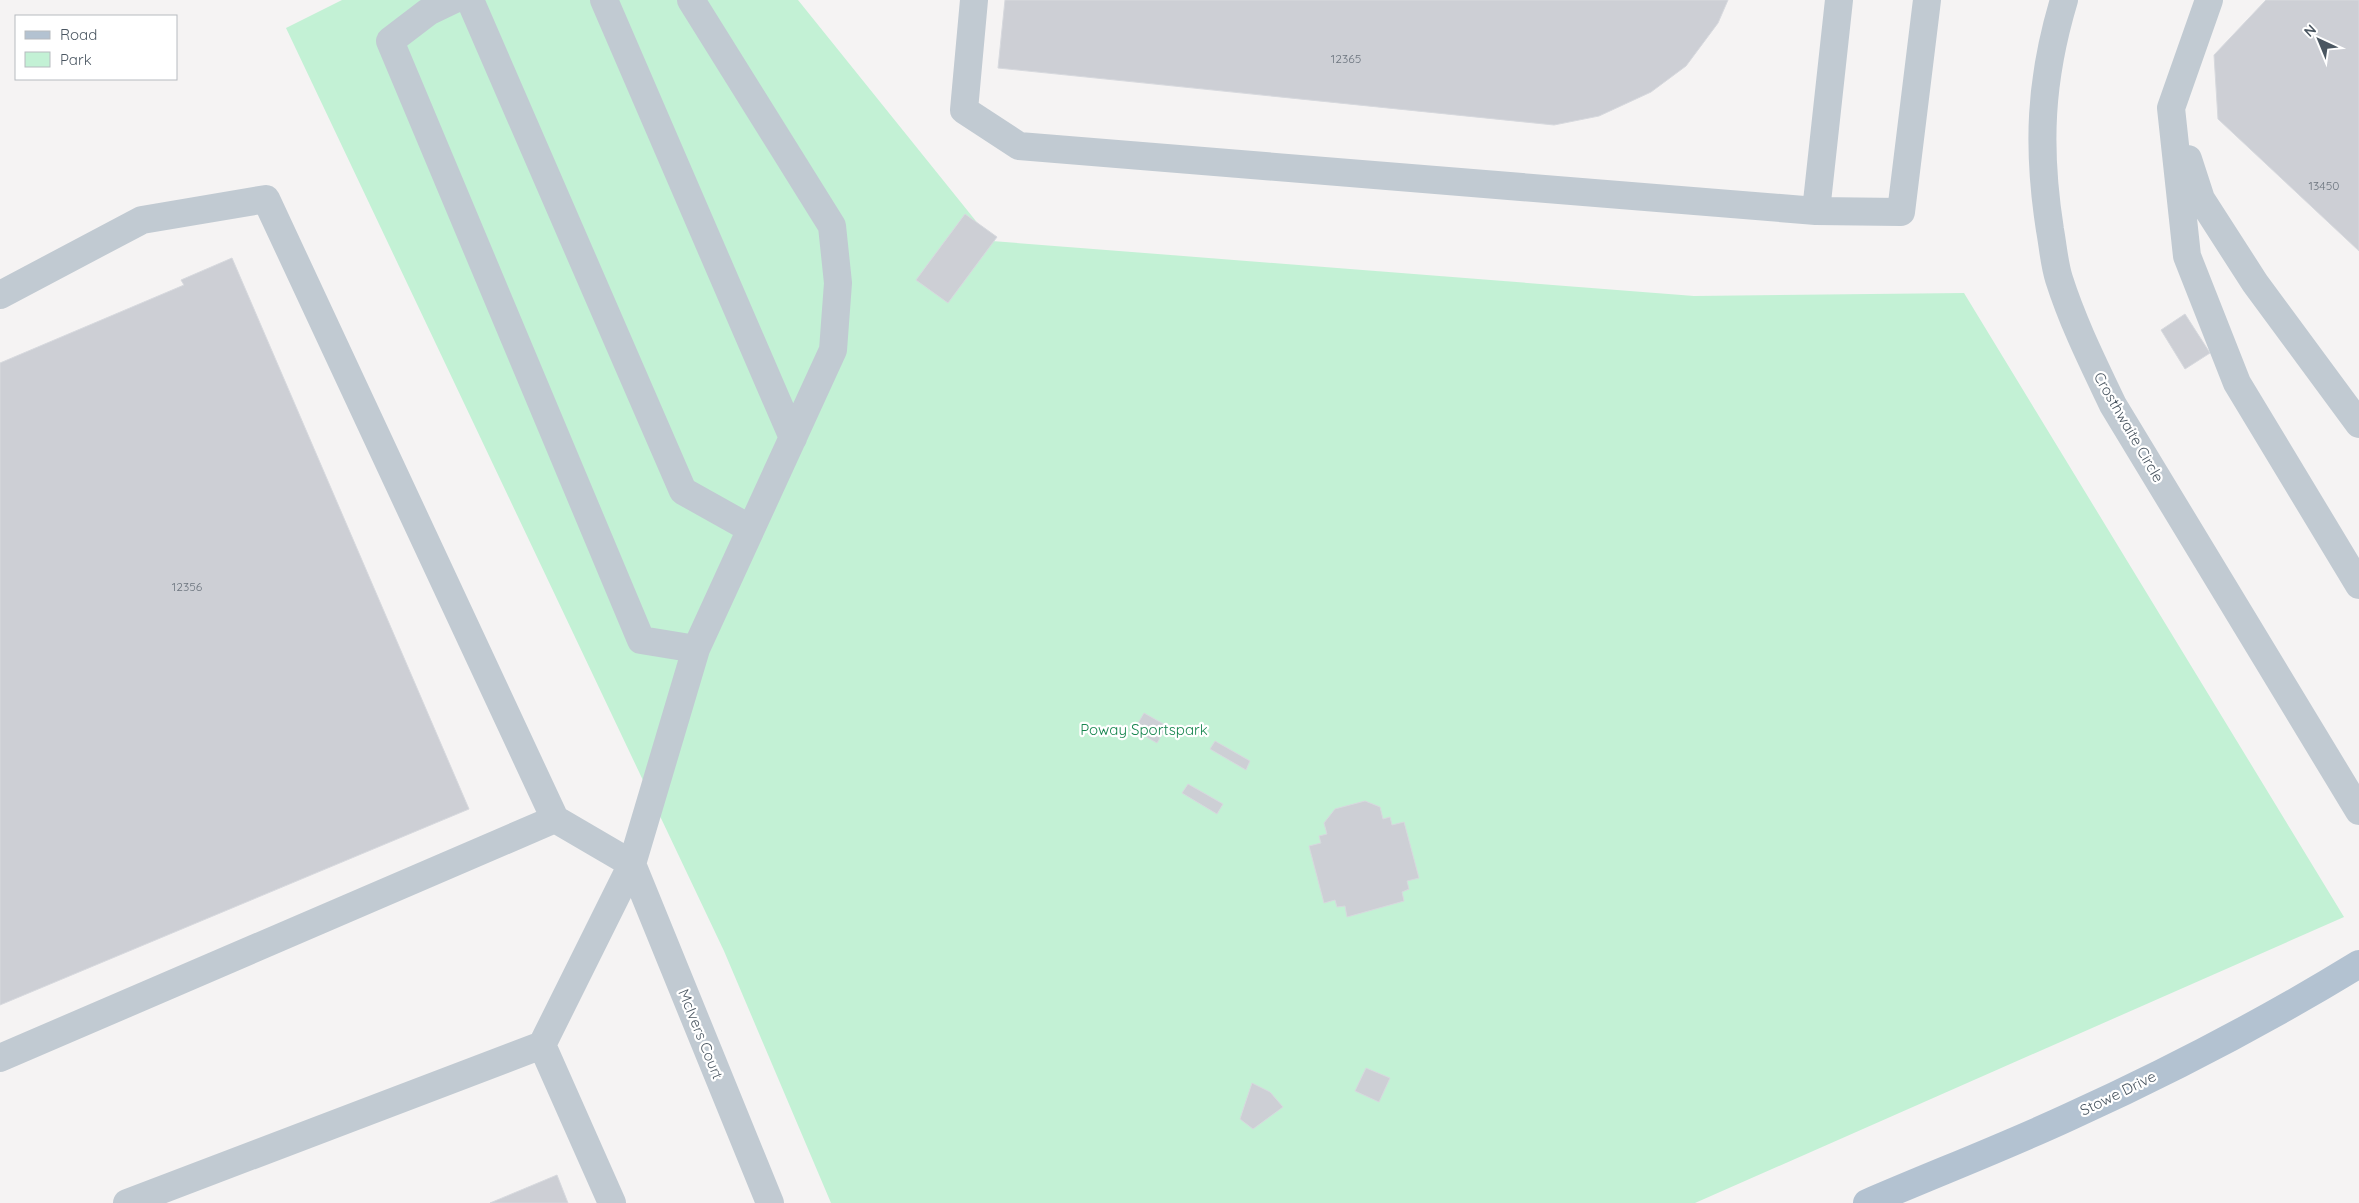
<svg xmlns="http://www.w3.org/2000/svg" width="2359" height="1203" viewBox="0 0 2359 1203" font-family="Quicksand,sans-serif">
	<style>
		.green { fill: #c3f1d5 }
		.building { fill: #cdcfd5; stroke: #d7d9de }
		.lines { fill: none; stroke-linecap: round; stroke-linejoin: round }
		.minor { stroke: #c1cad2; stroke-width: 28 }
		.major { stroke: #b3c2d1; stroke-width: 28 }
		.labels { text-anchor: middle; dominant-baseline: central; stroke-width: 4.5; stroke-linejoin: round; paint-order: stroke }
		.number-label { font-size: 12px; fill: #6b747e }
		.street-label { font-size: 15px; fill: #4a5661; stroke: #fff }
		.park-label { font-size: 15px; fill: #17864f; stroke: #fff }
	</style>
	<rect width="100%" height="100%" fill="#f5f3f3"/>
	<!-- green -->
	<path class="green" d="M342 0H798L992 241 1694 296 1964 293 2344 917 1695 1203H831L724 951 286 28Z"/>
	<!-- building -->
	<path class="building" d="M1005 0H1728L1718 23 1686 66 1651 92 1599 116 1554 125 998 68Z
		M2266 0H2359V251L2218 119 2214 55Z
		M965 214 997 237 948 303 916 280Z
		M232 258 469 809 0 1005V363L184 285 181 280Z
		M2185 314 2210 353 2185 369 2161 330Z
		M1144 713 1167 726 1157 743 1134 730Z
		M1215 741 1250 761 1246 770 1210 749Z
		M1188 784 1223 804 1217 814 1182 793Z
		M1365 801 1380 807 1383 819 1390 817 1392 825 1404 822 1419 878 1407 881 1409 889 1402 892 1404 901 1347 917 1345 906 1337 907 1335 900 1324 903 1309 846 1321 843 1319 836 1327 834 1324 823 1335 809Z
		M1366 1068 1390 1078 1379 1102 1355 1091Z
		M1252 1083 1270 1092 1283 1107 1253 1129 1240 1119Z
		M557 1175 568 1203H490Z"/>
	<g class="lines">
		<!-- minor -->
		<path class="minor" d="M453 0 428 12 390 41 641 640 696 649
			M470 0 683 491 751 529
			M604 0 793 438
			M974 0 964 110 1019 146 1816 211 1839 0
			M2064 0C2040 80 2037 147 2050 230 2053 246 2054 263 2059 279 2073 323 2093 363 2113 405L2359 811
			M2209 0 2171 108 2187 256 2237 383 2359 585
			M2188 159 2201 199 2255 283 2359 424
			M1816 211 1901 212 1927 0
			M0 295 142 220 266 199 555 819 632 864
			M632 864 770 1203
			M542 1045 612 1203
			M0 1058 555 819
			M127 1203 542 1045 632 864 696 649 833 350 838 283 832 226 691 0"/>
		<!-- major -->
		<path class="major" d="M1867 1203C1934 1174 2002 1148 2069 1117 2168 1072 2266 1021 2359 964"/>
	</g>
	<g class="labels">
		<!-- number labels -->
		<g class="number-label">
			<text x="1346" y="58">12365</text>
			<text x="2324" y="185">13450</text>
			<text x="187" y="586">12356</text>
		</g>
		<!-- street labels -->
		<g class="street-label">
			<text transform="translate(2129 427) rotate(60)">Crosthwaite Circle</text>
			<text transform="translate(701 1034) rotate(68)">McIvers Court</text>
			<text transform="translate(2118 1093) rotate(-26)">Stowe Drive</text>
		</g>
		<!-- park labels -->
		<g class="park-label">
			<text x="1144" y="729">Poway Sportspark</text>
		</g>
	</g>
	<!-- legend -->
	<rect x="15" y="15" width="162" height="65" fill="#ffffff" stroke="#b7bbc0"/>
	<rect x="25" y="31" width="25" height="8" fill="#b3c2d1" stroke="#b7bbc0"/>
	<text x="60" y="40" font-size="15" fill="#4a5661">Road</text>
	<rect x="25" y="52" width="25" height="15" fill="#c3f1d5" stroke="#b7bbc0"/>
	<text x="60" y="65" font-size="15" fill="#4a5661">Park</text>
	<!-- north arrow -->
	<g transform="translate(2319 40) rotate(316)" stroke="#ffffff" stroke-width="4" paint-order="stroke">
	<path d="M0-4L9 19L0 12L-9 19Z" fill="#4a5661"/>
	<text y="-8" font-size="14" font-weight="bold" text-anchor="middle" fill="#4a5661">N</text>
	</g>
</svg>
